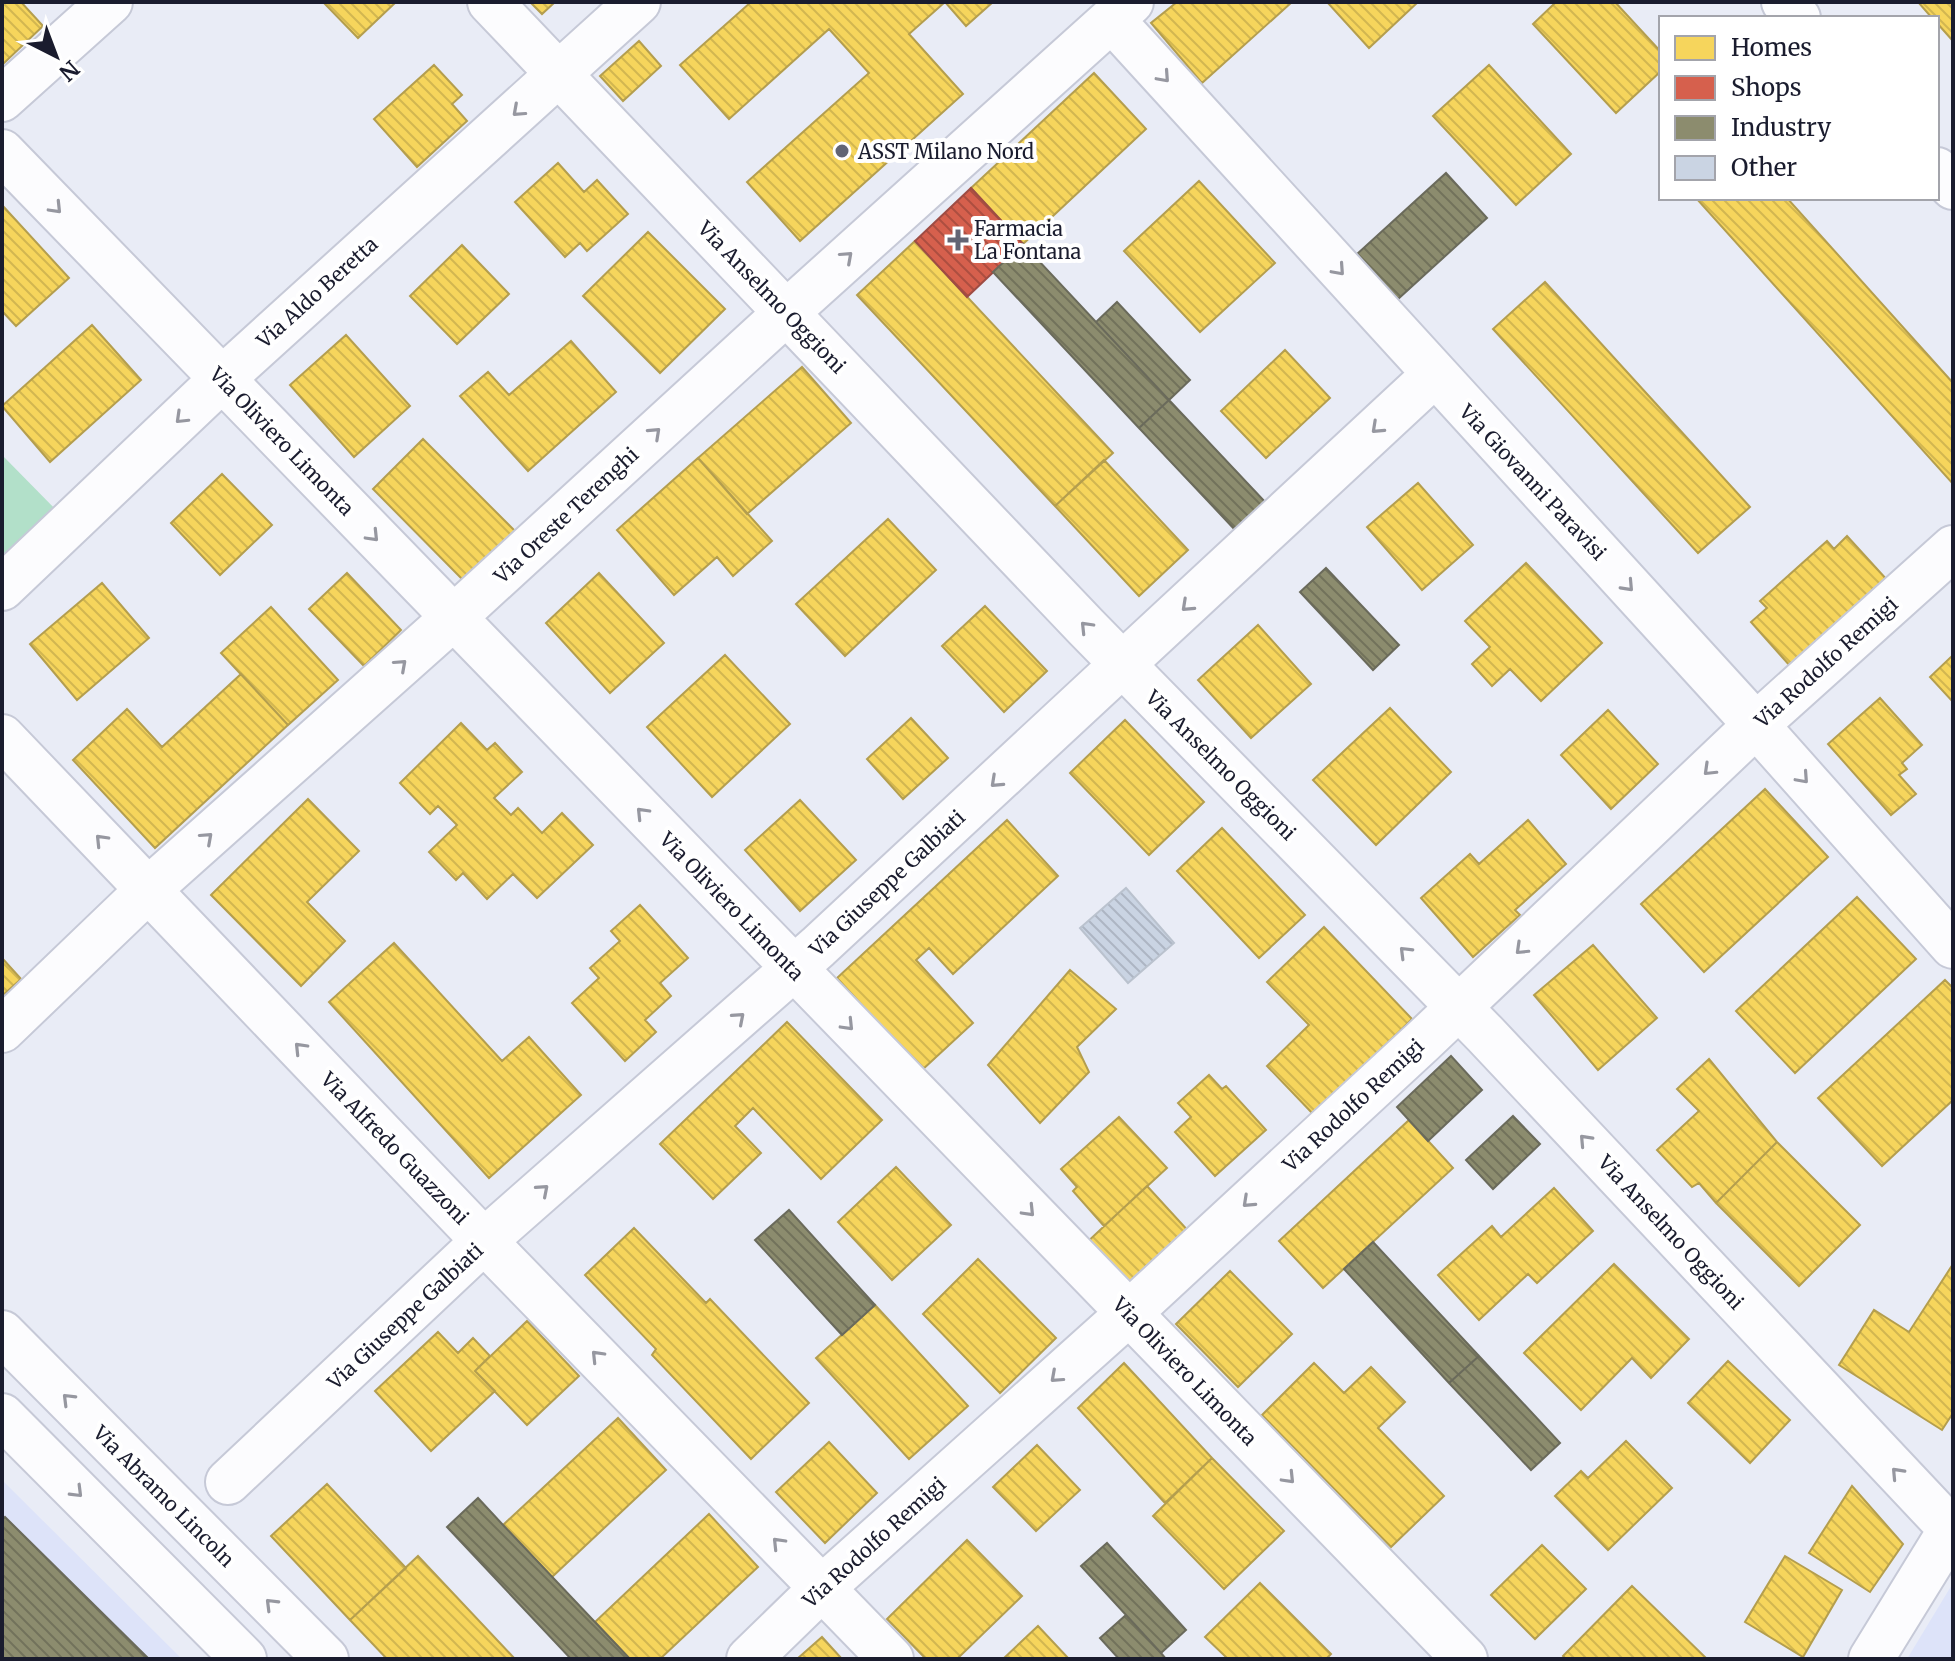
<svg xmlns="http://www.w3.org/2000/svg" width="1955" height="1661" viewBox="0 0 1955 1661" font-family="Merriweather,serif">
	<style>
		.built { fill: #dde3f9 }
		.green { fill: #b2e0c9 }
		.homes { fill: url(#homes-back-hatch); stroke: #b49e4e; stroke-width: 2 }
		.shops { fill: url(#shops-back-hatch); stroke: #9e4c44; stroke-width: 2 }
		.industry { fill: url(#industry-back-hatch); stroke: #6a6a5b; stroke-width: 2 }
		.building { fill: url(#building-back-hatch); stroke: #bac2ce; stroke-width: 2 }
		.lines { fill: none; stroke-linecap: round; stroke-linejoin: round }
		.minor-casing { stroke: #c6c9d7; stroke-width: 48 }
		.secondary-casing { stroke: #c6c9d7; stroke-width: 48 }
		.minor { stroke: #fcfcfe; stroke-width: 44 }
		.secondary { stroke: #fcfcfe; stroke-width: 44 }
		.oneway { stroke: #9697a0 }
		.poi-dot { fill: #626574; stroke: #fff; stroke-width: 3 }
		.labels { text-anchor: middle; dominant-baseline: central; stroke-width: 8; stroke-linejoin: round; paint-order: stroke }
		.poi-label { font-size: 20px; fill: #1a1c2e; stroke: #fff; text-anchor: start }
		.street-label { font-size: 20px; fill: #1a1c2e; stroke: #fff }
	</style>
	<defs>
		<pattern id="homes-back-hatch" width="6" height="6" patternUnits="userSpaceOnUse" patternTransform="scale(2)"><rect width="6" height="6" fill="#f6d55c"/><path d="M-1 5l2 2M0 0l6 6M5-1l2 2" fill="none" stroke="#d2b650"/></pattern>
		<pattern id="shops-back-hatch" width="6" height="6" patternUnits="userSpaceOnUse" patternTransform="scale(2)"><rect width="6" height="6" fill="#d6604d"/><path d="M-1 5l2 2M0 0l6 6M5-1l2 2" fill="none" stroke="#ad4e40"/></pattern>
		<pattern id="industry-back-hatch" width="6" height="6" patternUnits="userSpaceOnUse" patternTransform="scale(2)"><rect width="6" height="6" fill="#8c8c6e"/><path d="M-1 5l2 2M0 0l6 6M5-1l2 2" fill="none" stroke="#72725b"/></pattern>
		<pattern id="building-back-hatch" width="6" height="6" patternUnits="userSpaceOnUse" patternTransform="scale(2)"><rect width="6" height="6" fill="#cad4e3"/><path d="M-1 5l2 2M0 0l6 6M5-1l2 2" fill="none" stroke="#adb5c3"/></pattern>
	</defs>
	<rect width="100%" height="100%" fill="#e9ecf6"/>
	<!-- built -->
	<path class="built" d="M2 1480 182 1659H2Z
		M1953 1583V1659H1907Z"/>
	<!-- green -->
	<path class="green" d="M2 455 62 516 2 573Z"/>
	<!-- homes -->
	<path class="homes" d="M2 2H21L43 26 2 65Z
		M323 2H396L358 38Z
		M530 2H555L542 14Z
		M751 2H945L909 34 963 94 800 241 747 182 869 73 829 29 729 119 680 65Z
		M945 2H993L966 26Z
		M1177 2H1292L1202 83 1151 23Z
		M1327 2H1418L1369 48Z
		M1556 2H1615L1661 52V71L1616 113 1533 24Z
		M1918 2H1953V41L1937 23V18H1932Z
		M639 41 661 66 623 101 600 76Z
		M434 65 462 95 452 104 467 121 417 167 374 119Z
		M1489 65 1571 154 1516 205 1433 116Z
		M1094 73 1146 129 1023 244 971 188Z
		M558 163 584 192 597 180 628 214 587 251 580 243 565 257 515 202Z
		M1199 181 1275 263 1200 332 1124 251Z
		M1696 198H1787L1953 383V484Z
		M2 205 69 278 16 326 2 311Z
		M648 232 725 309 660 373 583 296Z
		M915 241 1113 453 1055 506 857 295Z
		M462 245 509 294 457 344 410 296Z
		M1545 282 1750 507 1698 553 1493 329Z
		M92 325 141 380 50 462 2 406Z
		M346 335 410 406 354 457 290 385Z
		M571 341 616 392 528 471 460 396 488 372 509 395Z
		M1285 350 1330 398 1266 458 1221 411Z
		M802 367 851 423 747 514 698 458Z
		M423 439 516 532 466 583 373 489Z
		M698 458 772 541 733 576 717 557 674 595 617 530Z
		M1104 460 1188 550 1139 596 1055 506Z
		M222 474 272 525 220 575 171 523Z
		M1418 483 1473 545 1422 590 1367 527Z
		M888 519 936 570 845 656 796 604Z
		M1847 536 1888 581 1791 667 1751 622 1767 608 1760 601 1827 541 1834 549Z
		M1526 563 1602 643 1541 701 1510 669 1492 686 1472 664 1490 647 1465 621Z
		M347 573 401 630 364 666 309 609Z
		M599 573 664 643 610 693 546 623Z
		M102 583 149 638 77 700 30 644Z
		M985 606 1047 671 1004 712 942 646Z
		M271 607 338 680 288 725 221 653Z
		M1258 625 1311 684 1251 738 1198 680Z
		M725 655 790 724 712 797 647 727Z
		M1953 655V702L1930 677Z
		M241 674 288 725 155 848 73 760 127 709 162 747Z
		M1880 698 1922 745 1902 763 1907 769 1899 775 1916 794 1891 815 1828 744Z
		M1390 708 1451 772 1376 845 1313 780Z
		M1608 710 1658 764 1611 809 1561 755Z
		M911 718 948 758 903 799 867 759Z
		M1125 720 1204 802 1149 855 1070 773Z
		M461 723 487 750 495 743 522 772 494 798 511 815 518 808 542 833 562 813 593 845 537 898 513 874 487 899 463 873 456 880 429 852 457 825 438 806 430 814 400 783Z
		M1765 789 1828 857 1704 972 1641 904Z
		M308 799 359 851 307 902 345 941 301 986 211 895Z
		M800 800 856 860 800 911 745 850Z
		M1007 820 1058 876 953 974 929 948 916 960 973 1023 922 1070 837 978Z
		M1528 820 1566 864 1515 910 1520 915 1473 957 1421 898 1470 854 1479 864Z
		M1222 828 1305 915 1259 958 1177 871Z
		M1857 897 1916 959 1795 1073 1736 1011Z
		M640 905 688 958 660 983 671 996 645 1020 656 1032 625 1061 572 1003 599 978 590 968 620 941 611 931Z
		M1324 927 1412 1019 1314 1115 1267 1066 1309 1025 1267 982Z
		M394 943 502 1061 529 1037 581 1095 489 1178 329 1002Z
		M1593 945 1657 1018 1598 1070 1534 995Z
		M2 958 21 979 2 996Z
		M1070 970 1116 1009 1077 1047 1089 1072 1040 1123 988 1065Z
		M1945 980 1953 988V1100L1882 1166 1818 1098Z
		M787 1022 882 1120 821 1179 753 1108 735 1126 761 1153 713 1199 660 1144Z
		M1709 1059 1777 1142 1716 1203 1699 1183 1692 1187 1657 1150 1699 1111 1677 1089Z
		M1209 1075 1222 1089 1226 1086 1266 1130 1215 1176 1175 1132 1191 1117 1178 1103Z
		M1119 1117 1167 1168 1104 1226 1073 1191 1077 1187 1061 1169Z
		M1409 1120 1453 1168 1323 1288 1279 1241Z
		M1777 1142 1860 1225 1799 1286 1716 1203Z
		M896 1167 951 1225 892 1280 838 1222Z
		M1147 1186 1191 1234 1127 1293 1083 1246Z
		M1554 1188 1593 1231 1537 1283 1528 1274 1479 1320 1438 1275 1492 1226 1501 1237Z
		M634 1228 706 1303 710 1299 809 1403 751 1459 652 1355 656 1349 585 1275Z
		M978 1259 1056 1338 1000 1393 923 1314Z
		M1614 1264 1689 1339 1651 1378 1632 1358 1581 1410 1524 1353Z
		M1953 1264V1413L1942 1430 1839 1365 1874 1310 1909 1332Z
		M1230 1271 1292 1334 1238 1387 1176 1324Z
		M875 1305 968 1406 909 1459 816 1358Z
		M527 1321 579 1376 527 1425 475 1371Z
		M438 1332 458 1353 473 1338 490 1356 475 1371 495 1391 431 1451 375 1391Z
		M1728 1361 1790 1420 1750 1463 1688 1403Z
		M1124 1363 1212 1458 1165 1503 1078 1408Z
		M1314 1363 1344 1393 1371 1367 1405 1402 1378 1428 1444 1496 1391 1547 1262 1415Z
		M618 1418 666 1470 552 1577 503 1525Z
		M1626 1441 1672 1488 1608 1550 1555 1496 1581 1471 1588 1478Z
		M829 1442 877 1493 825 1543 776 1492Z
		M1037 1445 1080 1490 1036 1531 993 1487Z
		M1212 1458 1284 1531 1224 1589 1153 1516Z
		M327 1484 406 1568 350 1620 271 1536Z
		M1852 1486 1903 1544 1870 1592 1809 1553Z
		M709 1514 758 1567 660 1659H630L595 1622Z
		M967 1540 1022 1596 957 1659H926L887 1619Z
		M1542 1545 1586 1589 1535 1639 1491 1595Z
		M418 1556 515 1659H387L350 1620Z
		M1785 1556 1842 1590 1803 1657 1745 1622Z
		M1260 1583 1331 1654 1326 1659H1228L1205 1637Z
		M1632 1586 1707 1659H1566L1563 1656Z
		M1038 1626 1069 1659H1003Z
		M822 1637 842 1659H797Z"/>
	<!-- shops -->
	<path class="shops" d="M971 188 1023 244 967 297 915 241Z"/>
	<!-- industry -->
	<path class="industry" d="M1446 173 1487 218 1398 299 1357 254Z
		M1023 244 1169 400 1139 428 993 272Z
		M1117 302 1190 380 1169 400 1096 322Z
		M1169 400 1267 504 1237 532 1139 428Z
		M1326 568 1399 645 1373 670 1300 592Z
		M1451 1056 1482 1090 1428 1141 1397 1107Z
		M1513 1116 1540 1144 1493 1189 1466 1160Z
		M789 1210 875 1305 842 1335 755 1240Z
		M1373 1242 1479 1356 1449 1383 1344 1269Z
		M1479 1356 1560 1443 1531 1470 1449 1383Z
		M478 1498 503 1525 630 1659H571L447 1527Z
		M5 1517 149 1659H2V1520Z
		M1107 1543 1186 1630 1161 1653 1081 1566Z
		M1126 1615 1161 1653 1166 1659H1119L1100 1638Z"/>
	<!-- building -->
	<path class="building" d="M1126 888 1174 943 1128 983 1080 928Z"/>
	<g class="lines">
		<!-- minor casing -->
		<g class="minor-casing">
			<path id="minor" d="M490 2 1086 627 1485 1034 1951 1529
				M1784 2 1798 18
				M1112 20 1756 725 1953 946
				M2 99 110 2
				M2 152 1465 1659
				M1937 170 1953 187
				M2 588 222 379 638 2
				M2 737 484 1241 891 1659
				M2 1030 149 889 453 618 787 312 1131 2
				M228 1482 484 1241 818 947 1434 375
				M749 1659 823 1587 1129 1313 1422 1042 1756 725 1953 548
				M1871 1659 1953 1526"/>
		</g>
		<!-- secondary casing -->
		<g class="secondary-casing">
			<path id="secondary" d="M2 1333 326 1659
				M2 1416 244 1659"/>
		</g>
		<!-- minor -->
		<use href="#minor" class="minor"/>
		<!-- secondary -->
		<use href="#secondary" class="secondary"/>
	</g>
	<!-- one-way arrows -->
	<defs><path id="oneway-chevron" d="M-2-3.5L2.5 0L-2 3.5" fill="none" stroke-width="1.6" stroke-linecap="round" stroke-linejoin="round" transform="scale(2)"/></defs>
	<g class="oneway">
		<use href="#oneway-chevron" transform="translate(1164 77) rotate(48)"/>
		<use href="#oneway-chevron" transform="translate(518 111) rotate(138)"/>
		<use href="#oneway-chevron" transform="translate(56 208) rotate(46)"/>
		<use href="#oneway-chevron" transform="translate(847 257) rotate(-42)"/>
		<use href="#oneway-chevron" transform="translate(1339 270) rotate(48)"/>
		<use href="#oneway-chevron" transform="translate(181 418) rotate(136)"/>
		<use href="#oneway-chevron" transform="translate(1377 428) rotate(137)"/>
		<use href="#oneway-chevron" transform="translate(655 433) rotate(-43)"/>
		<use href="#oneway-chevron" transform="translate(373 536) rotate(46)"/>
		<use href="#oneway-chevron" transform="translate(1628 586) rotate(47)"/>
		<use href="#oneway-chevron" transform="translate(1187 606) rotate(137)"/>
		<use href="#oneway-chevron" transform="translate(1086 627) rotate(-134)"/>
		<use href="#oneway-chevron" transform="translate(401 665) rotate(-42)"/>
		<use href="#oneway-chevron" transform="translate(1709 770) rotate(136)"/>
		<use href="#oneway-chevron" transform="translate(1803 778) rotate(48)"/>
		<use href="#oneway-chevron" transform="translate(996 782) rotate(137)"/>
		<use href="#oneway-chevron" transform="translate(642 813) rotate(-134)"/>
		<use href="#oneway-chevron" transform="translate(207 838) rotate(-42)"/>
		<use href="#oneway-chevron" transform="translate(101 840) rotate(-134)"/>
		<use href="#oneway-chevron" transform="translate(1521 949) rotate(136)"/>
		<use href="#oneway-chevron" transform="translate(1405 952) rotate(-135)"/>
		<use href="#oneway-chevron" transform="translate(739 1018) rotate(-41)"/>
		<use href="#oneway-chevron" transform="translate(848 1025) rotate(46)"/>
		<use href="#oneway-chevron" transform="translate(300 1048) rotate(-134)"/>
		<use href="#oneway-chevron" transform="translate(1585 1140) rotate(-133)"/>
		<use href="#oneway-chevron" transform="translate(543 1190) rotate(-41)"/>
		<use href="#oneway-chevron" transform="translate(1248 1202) rotate(137)"/>
		<use href="#oneway-chevron" transform="translate(1029 1211) rotate(46)"/>
		<use href="#oneway-chevron" transform="translate(597 1356) rotate(-134)"/>
		<use href="#oneway-chevron" transform="translate(1056 1377) rotate(138)"/>
		<use href="#oneway-chevron" transform="translate(68 1399) rotate(-135)"/>
		<use href="#oneway-chevron" transform="translate(1897 1473) rotate(-133)"/>
		<use href="#oneway-chevron" transform="translate(1289 1478) rotate(46)"/>
		<use href="#oneway-chevron" transform="translate(77 1492) rotate(45)"/>
		<use href="#oneway-chevron" transform="translate(778 1543) rotate(-134)"/>
		<use href="#oneway-chevron" transform="translate(271 1604) rotate(-135)"/>
	</g>
	<!-- markers -->
	<g class="poi-dot">
		<circle cx="842" cy="151" r="8"/>
		<path d="M954 228h8v8h8v8h-8v8h-8v-8h-8v-8h8z"/>
	</g>
	<g class="labels">
		<!-- poi labels -->
		<g class="poi-label">
			<text x="858" y="151">ASST Milano Nord</text>
			<text x="974" y="228">Farmacia<tspan x="974" dy="23">La Fontana</tspan></text>
		</g>
		<!-- street labels -->
		<g class="street-label">
			<text transform="translate(317 292) rotate(-42)">Via Aldo Beretta</text>
			<text transform="translate(772 297) rotate(46)">Via Anselmo Oggioni</text>
			<text transform="translate(282 441) rotate(46)">Via Oliviero Limonta</text>
			<text transform="translate(1533 482) rotate(47)">Via Giovanni Paravisi</text>
			<text transform="translate(566 515) rotate(-43)">Via Oreste Terenghi</text>
			<text transform="translate(1826 662) rotate(-42)">Via Rodolfo Remigi</text>
			<text transform="translate(1221 765) rotate(45)">Via Anselmo Oggioni</text>
			<text transform="translate(887 883) rotate(-43)">Via Giuseppe Galbiati</text>
			<text transform="translate(732 906) rotate(46)">Via Oliviero Limonta</text>
			<text transform="translate(1353 1105) rotate(-43)">Via Rodolfo Remigi</text>
			<text transform="translate(395 1148) rotate(46)">Via Alfredo Guazzoni</text>
			<text transform="translate(1671 1232) rotate(47)">Via Anselmo Oggioni</text>
			<text transform="translate(405 1316) rotate(-43)">Via Giuseppe Galbiati</text>
			<text transform="translate(1185 1371) rotate(46)">Via Oliviero Limonta</text>
			<text transform="translate(164 1496) rotate(45)">Via Abramo Lincoln</text>
			<text transform="translate(874 1542) rotate(-42)">Via Rodolfo Remigi</text>
		</g>
	</g>
	<!-- border -->
	<rect width="1955" height="1661" fill="none" stroke="#1a1c2e" stroke-width="8"/>
	<!-- legend -->
	<rect x="1659" y="16" width="280" height="184" fill="#ffffff" stroke="#a3a4ab" stroke-width="2"/>
	<rect x="1675" y="36" width="40" height="24" fill="#f6d55c" stroke="#a3a4ab" stroke-width="2"/>
	<text x="1731" y="56" font-size="24" fill="#1a1c2e">Homes</text>
	<rect x="1675" y="76" width="40" height="24" fill="#d6604d" stroke="#a3a4ab" stroke-width="2"/>
	<text x="1731" y="96" font-size="24" fill="#1a1c2e">Shops</text>
	<rect x="1675" y="116" width="40" height="24" fill="#8c8c6e" stroke="#a3a4ab" stroke-width="2"/>
	<text x="1731" y="136" font-size="24" fill="#1a1c2e">Industry</text>
	<rect x="1675" y="156" width="40" height="24" fill="#cad4e3" stroke="#a3a4ab" stroke-width="2"/>
	<text x="1731" y="176" font-size="24" fill="#1a1c2e">Other</text>
	<!-- north arrow -->
	<g transform="translate(56 56) rotate(138)" stroke="#ffffff" stroke-width="6" paint-order="stroke">
	<path d="M0-6L14 30L0 20L-14 30Z" fill="#1a1c2e"/>
	<text y="-12" font-size="22" font-weight="bold" text-anchor="middle" fill="#1a1c2e">N</text>
	</g>
</svg>
